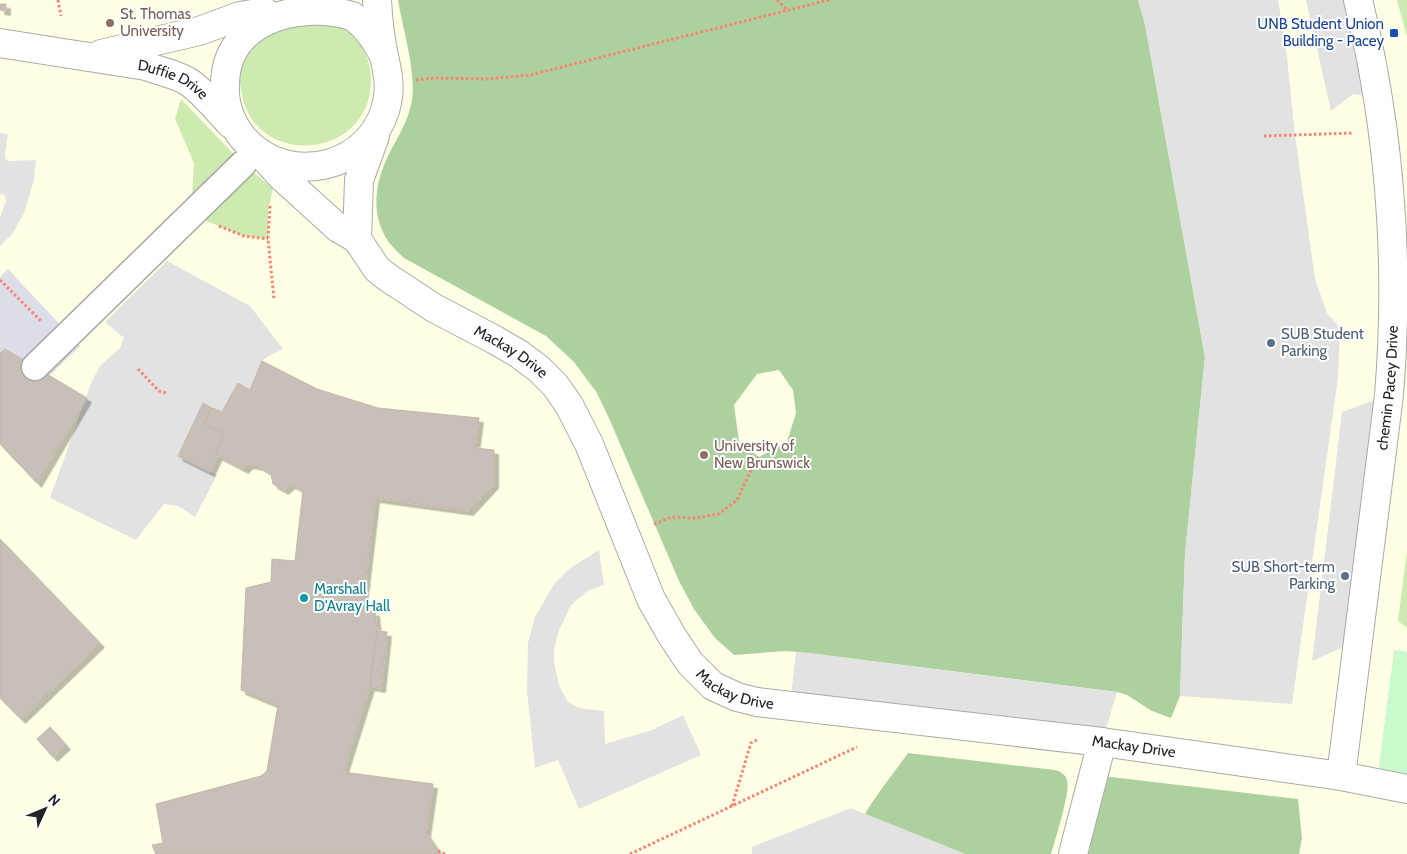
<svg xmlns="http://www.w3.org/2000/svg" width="1407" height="854" viewBox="0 0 1407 854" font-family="Cabin,sans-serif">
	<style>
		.education { fill: #ffffe5 }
		.grass { fill: #cdebb0 }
		.forest { fill: #add19e; fill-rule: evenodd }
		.park { fill: #c8facc }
		.parking { fill: #e2e2e2 }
		.plaza { fill: #dddde8 }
		.building { fill: #c7bfb8; stroke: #c4b6ab; filter: url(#shadow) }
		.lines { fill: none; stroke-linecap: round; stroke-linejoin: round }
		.pedestrian-casing { stroke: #a9a9a9; stroke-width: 29 }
		.minor-casing { stroke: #a9a9a9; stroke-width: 30 }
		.path { stroke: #fa8072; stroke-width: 3; stroke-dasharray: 2.5 2.5; stroke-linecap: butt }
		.pedestrian { stroke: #fff; stroke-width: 26 }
		.minor { stroke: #fff; stroke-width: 28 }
		.education-dot { fill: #8d6e63; stroke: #fff; stroke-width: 2 }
		.transit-dot { fill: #1a4fb4; stroke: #fff; stroke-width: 2 }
		.service-dot { fill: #5c6f8a; stroke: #fff; stroke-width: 2 }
		.culture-dot { fill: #0f9aa8; stroke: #fff; stroke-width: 2 }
		.labels { text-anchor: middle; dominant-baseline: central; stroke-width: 4; stroke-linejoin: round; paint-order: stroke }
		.education-label { font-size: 15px; fill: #785e54; stroke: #fff; text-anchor: start }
		.transit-label { font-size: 15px; fill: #164399; stroke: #fff; text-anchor: end }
		.street-label { font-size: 15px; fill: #222; stroke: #fff }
		.service-label { font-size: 15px; fill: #4e5e75; stroke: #fff; text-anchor: start }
		.culture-label { font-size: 15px; fill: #0d838f; stroke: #fff; text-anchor: start }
	</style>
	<defs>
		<filter id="shadow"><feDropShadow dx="4.5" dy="4.5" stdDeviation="0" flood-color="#0004"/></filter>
	</defs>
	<rect width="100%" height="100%" fill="#f2efe9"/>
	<!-- education -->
	<path class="education" d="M0 0H1407V854H0Z"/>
	<!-- grass -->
	<path class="grass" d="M1397 0H1407V37Z
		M328 19C335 22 343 25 348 30 363 42 371 62 371 80 371 161 252 170 241 90 239 80 239 68 243 59 246 51 262 34 268 26Z
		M181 99 243 164 273 188 268 212V239L244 236 191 215 194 163 175 119Z
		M1407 551V628L1398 621Z"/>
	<!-- forest -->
	<path class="forest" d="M398 0H1138L1145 24 1205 357 1185 554 1180 696 1171 718 1152 711 1127 695 1117 692 808 653 786 651 734 655 715 638 694 609 679 581 608 416 597 393 574 362 546 336 404 258C398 252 390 245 386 238 370 211 376 180 389 154 397 138 407 123 411 105 418 76 403 31 398 0ZM779 370 793 390 796 413 787 442 759 457 739 441 734 405 757 374Z
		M908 753 1055 770C1061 772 1065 774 1067 780 1071 790 1055 840 1051 854H965L865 814C878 792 894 773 908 753Z
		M1094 775 1298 799 1302 838 1299 854H1073Z"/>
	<!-- park -->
	<path class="park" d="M1394 650 1407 652V789L1377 783Z"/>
	<!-- parking -->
	<path class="parking" d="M1138 0H1278L1286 48 1295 135 1315 279 1327 313 1340 328 1338 378 1292 704 1180 696 1185 554 1205 357 1145 24Z
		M1306 0H1358L1377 98 1353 94 1331 111Z
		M0 133 8 134 5 153V158L8 161 36 160 34 180 24 213 13 233 0 246V218L6 201 5 196 2 193 0 195Z
		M167 261 250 306 283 349 267 357 262 361 250 390 238 383 222 412 203 404 178 456 217 475 195 517 178 506 164 504 136 540 50 498 92 381 100 366 120 348 124 338 105 322Z
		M1389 395 1359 640 1312 661 1342 412Z
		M599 550 604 585 589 590 578 599 571 605 559 630 554 649V662L559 685 563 693 568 702 577 707 585 709 604 711 605 744 652 730 683 715 701 755 579 809 558 760 535 768 527 691 528 643 535 617 554 584 569 569Z
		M796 652 808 653 1117 692 1102 742 790 705Z
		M851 808 865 814 965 854H752V847Z"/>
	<!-- plaza -->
	<path class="plaza" d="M8 269 80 346 49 376 5 349 0 353V277Z"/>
	<!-- building -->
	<path class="building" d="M0 4H6V11L0 10Z
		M5 349 87 398 37 483 0 444V353Z
		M262 361 317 389 378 408 479 418 475 448 494 450V484L469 511 375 498 362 609 375 612 377 631 370 686 343 772 433 784 426 833 438 851V854H156L152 845 163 843 156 804 261 776 267 771 278 705 241 690 246 588 271 582 272 559 295 561 303 490 291 484 284 490 273 484 271 474 259 466 249 464 244 469 215 454 224 434 204 423 212 408 222 412 238 383 250 390Z
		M203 403 212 408 204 423 224 434 215 454 218 455 210 472 178 456Z
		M0 539 100 643 21 719 0 698Z
		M377 631 387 632 381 688 370 686Z
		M50 727 66 745 53 757 37 739Z"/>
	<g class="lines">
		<!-- pedestrian casing -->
		<g class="pedestrian-casing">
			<path id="pedestrian" d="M35 367 243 164"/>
		</g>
		<!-- minor casing -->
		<g class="minor-casing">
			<g id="minor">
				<path d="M377 0C378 19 380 38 384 56 387 70 390 83 388 97 378 167 288 191 243 138 231 123 224 104 225 85 225 21 296 0 352 16 367 26 376 40 384 56"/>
				<path id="s1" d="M0 43 146 66C159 71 175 74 187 81 201 89 219 112 231 124"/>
				<path d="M101 54 199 31 240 16 265 12"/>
				<path id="s2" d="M260 153 282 177 338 228 357 239 377 269 387 277 434 308 495 340 519 354 539 369 555 385 569 405 589 444 651 599 672 636 690 663 713 686 737 697 757 702 1102 742 1341 776 1407 789"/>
				<path d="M357 239 359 180 375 136"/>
				<path id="s3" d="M1341 776 1389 395C1400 262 1390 130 1358 0"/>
				<path d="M1073 854 1102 742"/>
			</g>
		</g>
		<!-- path -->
		<path class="path" d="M58 0 61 16
			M777 0 787 10
			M416 80 435 78 485 79 530 75 829 0
			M1264 136 1354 133
			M270 206 268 239 274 299
			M219 226 244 236 268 239
			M0 280 42 322
			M138 369 159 391 167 393
			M654 524 672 517 694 518 719 514 737 500 749 474 759 457
			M732 806 751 743 759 739
			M438 851 445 854
			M630 854 857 747"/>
		<!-- pedestrian -->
		<use href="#pedestrian" class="pedestrian"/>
		<!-- minor -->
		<use href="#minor" class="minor"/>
	</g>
	<!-- markers -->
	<g class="education-dot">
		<circle cx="110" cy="23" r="5"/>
		<circle cx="704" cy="455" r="5"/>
	</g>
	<rect class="transit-dot" x="1389" y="28" width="10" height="10" rx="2.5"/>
	<g class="service-dot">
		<circle cx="1271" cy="343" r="5"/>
		<circle cx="1345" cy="576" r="5"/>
	</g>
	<circle class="culture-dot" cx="304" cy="598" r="5"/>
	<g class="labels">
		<!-- education labels -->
		<g class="education-label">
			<text x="120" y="14">St. Thomas<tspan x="120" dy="17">University</tspan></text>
			<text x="714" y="446">University of<tspan x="714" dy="17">New Brunswick</tspan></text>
		</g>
		<!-- transit labels -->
		<g class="transit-label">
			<text x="1384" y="24">UNB Student Union<tspan x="1384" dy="17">Building - Pacey</tspan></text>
		</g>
		<!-- street labels -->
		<g class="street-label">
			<text stroke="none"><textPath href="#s1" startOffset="178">Duffie Drive</textPath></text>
			<text stroke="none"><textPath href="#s2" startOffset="324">Mackay Drive</textPath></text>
			<text stroke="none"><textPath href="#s3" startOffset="391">chemin Pacey Drive</textPath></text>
			<text stroke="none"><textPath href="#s2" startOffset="744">Mackay Drive</textPath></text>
			<text stroke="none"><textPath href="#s2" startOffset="1149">Mackay Drive</textPath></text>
		</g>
		<!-- service labels -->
		<g class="service-label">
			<text x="1281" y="334">SUB Student<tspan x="1281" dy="17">Parking</tspan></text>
			<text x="1335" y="567" text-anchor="end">SUB Short-term<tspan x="1335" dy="17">Parking</tspan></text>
		</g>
		<!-- culture labels -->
		<g class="culture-label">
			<text x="314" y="589">Marshall<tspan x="314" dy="17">D'Avray Hall</tspan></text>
		</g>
	</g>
	<!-- north arrow -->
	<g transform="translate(45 809) rotate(46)" stroke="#ffffff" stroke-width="4" paint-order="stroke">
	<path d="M0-4L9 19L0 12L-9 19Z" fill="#222222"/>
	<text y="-8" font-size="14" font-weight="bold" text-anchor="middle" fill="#222222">N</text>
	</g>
</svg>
